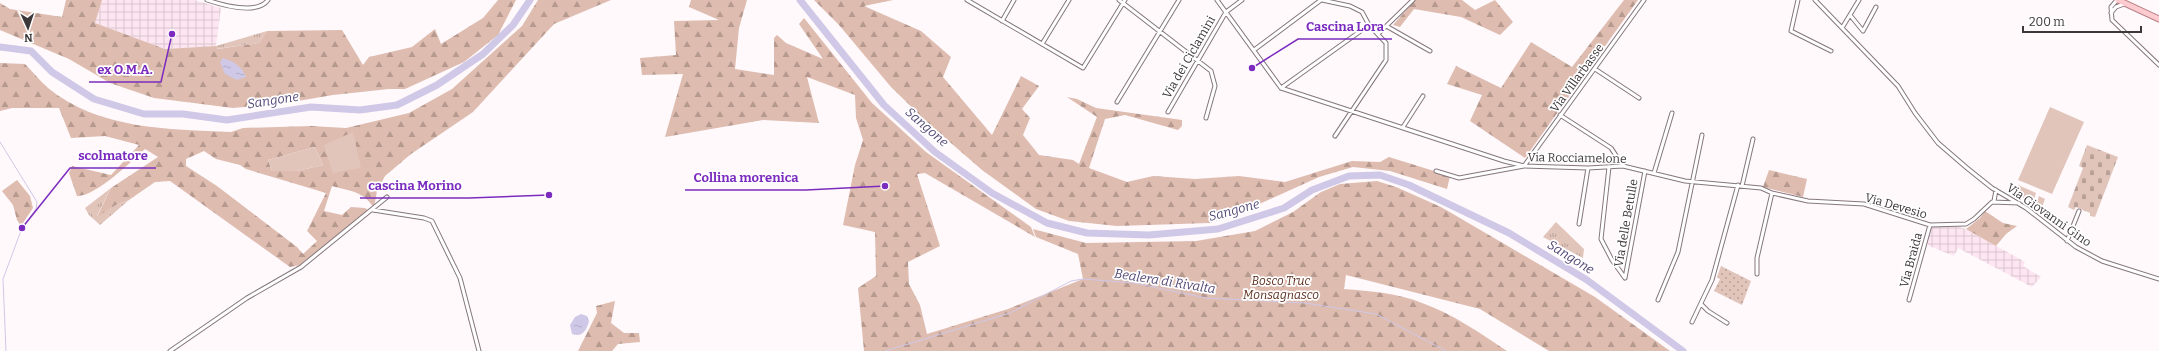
<svg xmlns="http://www.w3.org/2000/svg" width="2159" height="351" viewBox="0 0 2159 351" font-family="Bitter,serif">
	<style>
		.industrial { fill: url(#industrial-grid) }
		.grass { fill: url(#grass-tufts) }
		.forest { fill: url(#forest-firs); fill-rule: evenodd }
		.cemetery { fill: url(#cemetery-stones) }
		.park { fill: url(#park-dots) }
		.garden { fill: #e1c5bb }
		.water { fill: url(#water-ripples) }
		.lines { fill: none; stroke-linecap: round; stroke-linejoin: round }
		.stream { stroke: #cfc8e7; stroke-width: 1 }
		.river { stroke: #cfc8e7; stroke-width: 7 }
		.street-casing { stroke: #84777d; stroke-width: 5 }
		.primary-casing { stroke: #b98086; stroke-width: 7 }
		.street { stroke: #fff; stroke-width: 3 }
		.primary { stroke: #fdcbcf; stroke-width: 5 }
		.labels { text-anchor: middle; dominant-baseline: central; stroke-width: 3.5; stroke-linejoin: round; paint-order: stroke }
		.street-label { font-size: 12px; fill: #3c3739; stroke: #fff }
		.park-label { font-size: 12px; font-style: italic; fill: #5e2f1e; stroke: #fff }
		.water-label { font-size: 13px; font-style: italic; fill: #554976; stroke: #fff }
		.leader { fill: none; stroke: #7b2cbf; stroke-width: 1.5 }
		.callout-dot { fill: #7b2cbf; stroke: #fff; stroke-width: 1.5 }
		.callout-label { font-size: 13px; text-anchor: middle; font-weight: bold; fill: #7b2cbf; stroke: #fff; stroke-width: 3.5; stroke-linejoin: round; paint-order: stroke }
	</style>
	<defs>
		<pattern id="industrial-grid" width="8" height="8" patternUnits="userSpaceOnUse"><rect width="8" height="8" fill="#fde6f1"/><path d="M0 4h8M4 0v8" fill="none" stroke="#dac6cf"/></pattern>
		<pattern id="grass-tufts" width="24" height="20" patternUnits="userSpaceOnUse"><rect width="24" height="20" fill="#e1c5bb"/><path d="M3 7l-1-3M5 7V3M7 7l1-3M15 17l-1-3M17 17v-4M19 17l1-3" fill="none" stroke="#b8a199"/></pattern>
		<pattern id="forest-firs" width="22" height="20" patternUnits="userSpaceOnUse"><rect width="22" height="20" fill="#dfbcb0"/><path d="M5 1l3.5 6h-7zM16 11l3.5 6h-7z" fill="#b69a90"/></pattern>
		<pattern id="cemetery-stones" width="16" height="16" patternUnits="userSpaceOnUse"><rect width="16" height="16" fill="#e1c5bb"/><path d="M2 7V4a2 2 0 0 1 4 0v3zM10 15v-3a2 2 0 0 1 4 0v3z" fill="#b8a199"/></pattern>
		<pattern id="park-dots" width="8" height="8" patternUnits="userSpaceOnUse"><rect width="8" height="8" fill="#e1c5bb"/><path d="M2 2h.1M6 6h.1" fill="none" stroke="#b8a199" stroke-width="1.8" stroke-linecap="round"/></pattern>
		<pattern id="water-ripples" width="26" height="14" patternUnits="userSpaceOnUse"><rect width="26" height="14" fill="#cfc8e7"/><path d="M2 4q2-2 4 0t4 0M15 11q2-2 4 0t4 0" fill="none" stroke="#b3acc7"/></pattern>
	</defs>
	<rect width="100%" height="100%" fill="#fff9fc"/>
	<!-- industrial -->
	<path class="industrial" d="M102 0H195L221 8 216 46 165 49 95 23Z
		M1931 227H1959L1966 229 2025 262 2023 266 2041 277 2032 287 1958 248 1954 256 1929 246 1927 243Z"/>
	<!-- grass -->
	<path class="grass" d="M267 31 259 43 216 49V46Z
		M111 188 97 216 116 205 129 200 100 225 89 215 85 208Z
		M1556 222 1584 249 1583 258 1543 237Z"/>
	<!-- forest -->
	<path class="forest" d="M66 0H102L95 23 165 49 216 46 217 49 259 43 267 31 342 30 363 65 369 57 412 47 435 29 441 44 483 18 498 0H516L498 35 464 62 405 89H389L333 95 286 103 233 108 154 98 110 83 69 59 0 30V3L10 9 62 17Z
		M538 0H611L554 24 473 112 411 154 385 176 377 191 374 208C363 191 350 191 332 186L324 211 342 215 351 207 365 208 368 210 300 265 290 267 170 181 155 182 129 200 116 205 97 217 111 188 158 157 145 149C132 161 95 197 77 196L69 173 72 166 111 175 139 145 105 136 71 138 59 108H12L0 111V63L25 64C32 71 40 81 48 88 100 130 168 129 231 132L243 128 311 126 346 128 409 113 452 89 522 26ZM315 147 323 165 297 171H272L268 160ZM204 151 216 159 240 165 246 169 326 193 307 231 317 241 303 254 297 247 217 186 186 166V159Z
		M691 0H747L739 28 735 69 774 75V38L777 35 786 43 823 59 799 24 804 18 872 103 926 152 1031 227 1035 237 925 173 917 174 940 246 908 262 909 284 920 305 927 334 1008 309 1083 279 1078 254 1036 237 1033 229 1086 243 1196 241 1255 231 1293 212 1321 192 1340 184 1377 181 1396 187 1441 207 1595 297 1670 351H1549L1480 309 1346 275 1344 289C1370 291 1398 293 1422 303 1453 314 1480 333 1507 351H864L858 288 876 276 875 232 843 225 855 165 863 140 856 118 855 95 807 77 819 123 763 120 665 137 683 74 642 75 640 58 676 55 674 21 719 20 689 7Z
		M814 0H893L864 6 921 31 951 57 943 77 992 135 1021 76 1039 86 1022 109 1030 118 1023 135 1039 155 1073 160 1079 164 1097 117 1067 97 1077 99 1096 108 1182 120V126L1178 130 1125 115 1105 119 1089 168 1127 182 1153 176 1195 179 1239 176 1285 182 1352 161 1380 162 1389 157 1450 176 1447 189 1390 171 1353 167 1319 177 1242 212 1209 223 1117 226 1069 221 1036 209 982 170 928 123 891 87 839 25Z
		M1415 0H1462L1475 10 1495 0 1513 22 1500 35 1461 17 1414 9 1400 27 1393 25Z
		M1624 0H1638L1525 158 1470 121 1482 95 1447 84 1456 66 1501 88 1531 42 1572 67Z
		M1769 170 1807 179 1803 197 1763 187Z
		M17 180 30 196 33 208 21 226 17 220 13 205 2 191Z
		M1985 211 2003 223 2017 226 2006 234 1996 246 1966 229 1980 218Z
		M615 301 611 323 624 333H639L640 342 618 344 612 351H578L597 313 596 306Z"/>
	<!-- cemetery -->
	<path class="cemetery" d="M2087 145 2118 157 2095 217 2090 216V213L2076 207 2074 210 2068 207 2083 168 2079 166Z"/>
	<!-- park -->
	<path class="park" d="M1721 266 1751 281 1742 305 1714 291 1720 279 1717 277Z"/>
	<!-- garden -->
	<path class="garden" d="M2050 107 2084 122 2052 194 2018 180Z
		M353 132 361 168 333 173 324 145Z
		M315 147 323 165 297 171H272L268 160Z
		M2018 185 2036 193 2033 202 2013 194Z
		M2039 196 2045 199 2041 210 2035 207Z"/>
	<!-- water -->
	<path class="water" d="M223 58C234 62 242 66 246 77L237 80 225 74 220 62Z
		M581 314 587 316 589 321C587 330 582 338 572 334L570 325 575 317Z"/>
	<g class="lines">
		<!-- stream -->
		<path class="stream" d="M0 142 37 202 36 209 22 228 3 279 6 351
			M885 351 1010 313 1071 281 1083 279 1134 283 1206 298 1305 303 1376 314 1446 351"/>
		<!-- river -->
		<path class="river" d="M800 0 884 105 935 152 992 193 1047 223 1087 233 1149 235 1218 229 1284 208 1312 190 1349 176 1380 175 1409 185 1509 233 1587 280 1683 351
			M0 47 31 51 52 72 94 99 144 114H183L227 120 311 107 360 110 397 105 437 85 483 54 513 25 530 0"/>
		<!-- street casing -->
		<g class="street-casing">
			<path id="street" d="M207 0C222 5 257 15 268 0
				M967 0 1083 68 1125 0
				M1119 0 1211 71 1215 86 1206 118
				M1217 0 1281 88 1504 161 1524 166 1588 168 1623 166 1685 181 1761 188 1772 193 1808 201 1864 204 1930 225 1966 224 1974 219 1992 202 2019 203
				M1322 0 1350 6 1362 12 1369 25 1386 43V60L1335 136
				M1798 0 1791 31 1831 51
				M1815 0 1898 86 1915 113 1938 143 1967 168 1992 188 2026 208 2076 247 2102 261 2159 279
				M2117 0 2111 7 2112 20 2159 65
				M2111 13 2116 7 2124 4
				M1850 15 1863 31 1876 7
				M1002 21 1014 0
				M1388 27 1430 51
				M1842 28 1859 0
				M1378 34 1413 0
				M1042 44 1069 0
				M1254 50 1321 0
				M1595 69 1639 98
				M1281 88 1369 25
				M1117 102 1179 0
				M1168 112 1226 12 1242 0
				M1560 115 1611 148 1623 166
				M1403 127 1423 96
				M1609 167 1601 239 1612 260 1625 278
				M1436 171 1459 178 1524 166 1644 0
				M1654 173 1672 113
				M1742 186 1753 139
				M1994 201 1996 190
				M373 210 424 218 432 221 460 278 479 351
				M1579 224 1588 168
				M2067 241 2079 211
				M1757 274V258L1772 193
				M1625 278 1645 171
				M1658 300 1678 252 1702 135
				M1909 300 1930 225
				M1701 304 1708 311 1727 323
				M1692 322 1712 280 1738 185
				M170 351 247 298 301 267 387 197"/>
		</g>
		<!-- primary casing -->
		<g class="primary-casing">
			<path id="primary" d="M2118 0 2159 19"/>
		</g>
		<!-- street -->
		<use href="#street" class="street"/>
		<!-- primary -->
		<use href="#primary" class="primary"/>
	</g>
	<g class="labels">
		<!-- street labels -->
		<g class="street-label">
			<text transform="translate(1189 57) rotate(-60)">Via dei Ciclamini</text>
			<text transform="translate(1577 78) rotate(-54)">Via Villarbasse</text>
			<text transform="translate(1577 158) rotate(1)">Via Rocciamelone</text>
			<text transform="translate(1896 206) rotate(16)">Via Devesio</text>
			<text transform="translate(2049 215) rotate(35)">Via Giovanni Gino</text>
			<text transform="translate(1626 223) rotate(-80)">Via delle Betulle</text>
			<text transform="translate(1911 260) rotate(-75)">Via Braida</text>
		</g>
		<!-- park labels -->
		<g class="park-label">
			<text x="1281" y="281">Bosco Truc<tspan x="1281" dy="14">Monsagnasco</tspan></text>
		</g>
		<!-- water labels -->
		<g class="water-label">
			<text transform="translate(273 100) rotate(-9)">Sangone</text>
			<text transform="translate(927 127) rotate(41)">Sangone</text>
			<text transform="translate(1234 210) rotate(-15)">Sangone</text>
			<text transform="translate(1571 257) rotate(32)">Sangone</text>
			<text transform="translate(1165 281) rotate(9)">Bealera di Rivalta</text>
		</g>
	</g>
	<!-- callouts -->
	<path class="leader" d="M1252 68L1298 39H1392M172 34L161 82H89M22 228L70 168H156M885 186L806 190H685M549 195L469 198H360"/>
	<g class="callout-dot">
		<circle cx="1252" cy="68" r="4"/>
		<circle cx="172" cy="34" r="4"/>
		<circle cx="22" cy="228" r="4"/>
		<circle cx="885" cy="186" r="4"/>
		<circle cx="549" cy="195" r="4"/>
	</g>
	<g class="callout-label">
		<text x="1345" y="31">Cascina Lora</text>
		<text x="125" y="74">ex O.M.A.</text>
		<text x="113" y="160">scolmatore</text>
		<text x="746" y="182">Collina morenica</text>
		<text x="415" y="190">cascina Morino</text>
	</g>
	<!-- north arrow -->
	<g transform="translate(28 28) rotate(177)" stroke="#ffffff" stroke-width="3" paint-order="stroke">
	<path d="M0-3L7 15L0 10L-7 15Z" fill="#3c3739"/>
	<text y="-6" font-size="11" font-weight="bold" text-anchor="middle" fill="#3c3739">N</text>
	</g>
	<!-- scale -->
	<path d="M2023 26v6h118v-6" fill="none" stroke="#3c3739" stroke-width="2"/>
	<text x="2029" y="26" font-size="12" fill="#3c3739" stroke="#ffffff" stroke-width="3" paint-order="stroke">200 m</text>
</svg>
